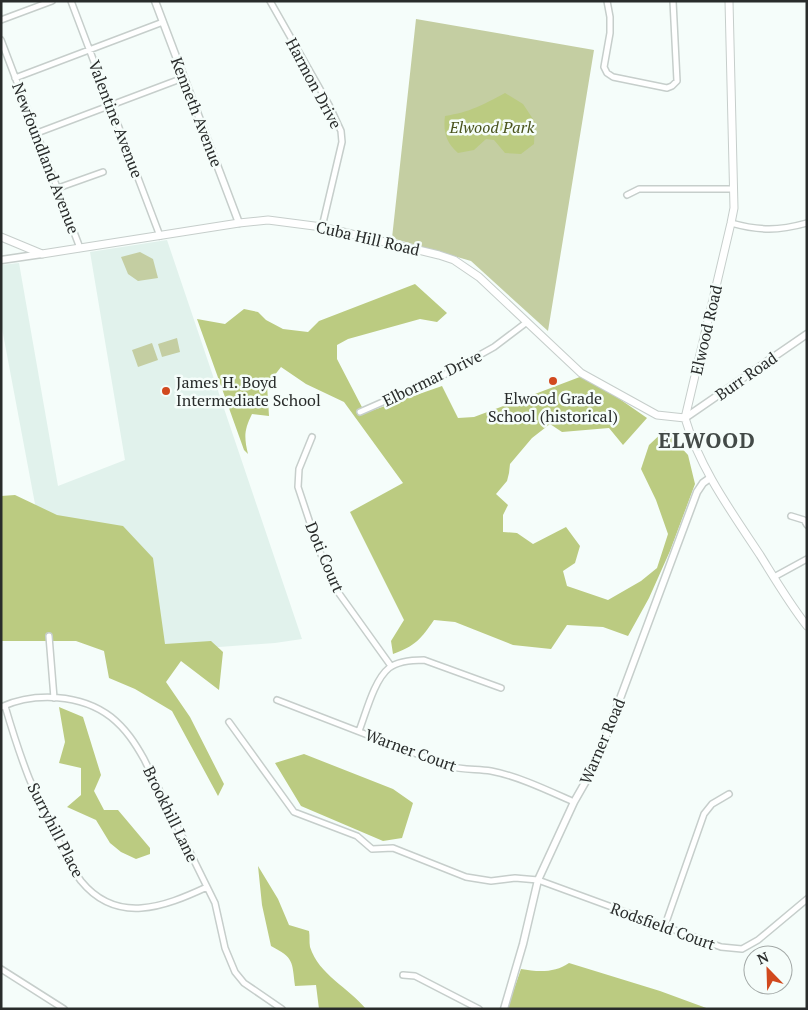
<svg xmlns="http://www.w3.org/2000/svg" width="808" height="1010" viewBox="0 0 808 1010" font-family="'PT Serif',serif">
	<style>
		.built { fill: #e1f2ec }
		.green { fill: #c4cea2 }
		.forest { fill: #bbcb81 }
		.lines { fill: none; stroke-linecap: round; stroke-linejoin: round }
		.minor-casing { stroke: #c6cecb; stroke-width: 8 }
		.tertiary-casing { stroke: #c6cecb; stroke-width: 9 }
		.secondary-casing { stroke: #c6cecb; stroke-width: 9 }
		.minor { stroke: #fff; stroke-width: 5 }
		.tertiary { stroke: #fff; stroke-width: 6 }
		.secondary { stroke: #fff; stroke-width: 7 }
		.poi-dot { fill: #d1491e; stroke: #f5fdfa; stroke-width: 2 }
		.labels { text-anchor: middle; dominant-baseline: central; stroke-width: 5; stroke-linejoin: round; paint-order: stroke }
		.street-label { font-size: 16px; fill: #292c2b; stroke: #f5fdfa }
		.park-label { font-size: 16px; font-style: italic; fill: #4a541e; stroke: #f5fdfa }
		.poi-label { font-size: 16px; fill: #292c2b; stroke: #f5fdfa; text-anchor: start }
		.district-label { font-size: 21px; font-weight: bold; letter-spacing: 1px; fill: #434a47; stroke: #f5fdfa }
	</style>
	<rect width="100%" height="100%" fill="#f5fdfa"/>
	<!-- built -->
	<path class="built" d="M167 240 302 639 275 643 219 647 157 650 60 637 1 323V265L19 263 58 486 125 460 90 252Z"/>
	<!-- green -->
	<path class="green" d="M416 19 594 50 548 331 471 261 392 238Z
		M140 252 153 259 158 278 138 281 128 274 121 257Z
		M177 338 180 352 162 357 158 344Z
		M152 343 158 360 138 367 132 350Z"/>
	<!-- forest -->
	<path class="forest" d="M505 93 523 104 535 122 534 144 521 154 505 153 494 140 486 139 474 150 458 153C446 143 443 131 445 116 470 112 483 105 505 93Z
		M415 284 447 313 437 322 420 319 348 339 337 345V359L365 413 442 386 458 418 474 417 585 375 647 418 623 445 609 428 562 432 550 424 532 438 510 464 509 473 507 481 496 494 508 505 503 515V532L517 533 533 544 566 527 580 546 575 563 563 571 567 586 608 600 641 581 657 568 668 534 656 500 641 469 649 445 665 430 688 455 695 484 670 551 649 598 628 636 603 627 567 625 551 649 513 645 455 622 434 620C421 639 415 646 393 654L391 641 404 620 350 512 403 483 344 402 306 384 281 367 267 385 269 416 252 414C244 430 244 437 248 454L244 450 197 319 225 324 244 309 258 312 266 320 283 329 308 332 319 321Z
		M15 495 57 515 123 526 153 558 165 644 211 641 223 652 219 690 181 661 166 682 190 717 224 784 218 796 172 711 135 689 109 678 104 651 76 641H1V496Z
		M59 707 83 717 101 775 94 791 104 810H118L150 848V854L136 859 121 852 110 843 96 820 67 807 81 795V768L59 763 65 742Z
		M304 754 393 789 413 803 402 838 383 841 301 806 275 763Z
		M258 866 278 899 289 925 309 931C310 936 309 942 310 947 319 975 348 987 366 1009H319L316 985 295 986C292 961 294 958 271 946L262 905Z
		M569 963 660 991 709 1009H507L521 969C538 972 555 973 569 963Z"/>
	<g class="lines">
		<!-- minor casing -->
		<g class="minor-casing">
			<path id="minor" d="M71 1 160 236
				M270 1 329 105 341 131 342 142 322 227
				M607 1 610 17V33L604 67 607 73 613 77 667 88 672 86 677 81 673 1
				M1 20 52 1
				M1 40 80 248
				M15 78 163 22
				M37 133 183 78
				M58 188 103 172
				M627 195 639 189H734
				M731 223C760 231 778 231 807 223
				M360 412 442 376 494 347 527 322
				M312 437 299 469 298 487 319 550 338 592 391 666
				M791 516 804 520 807 525
				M774 577 807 559
				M49 636 54 698
				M277 700 448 766C462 770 476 769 491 771 518 776 549 791 574 802
				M5 706C12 730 20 755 29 778 36 795 45 811 52 827 61 845 69 865 81 881 117 925 164 907 207 887
				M1 707C35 692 81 694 111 717 126 729 135 743 144 759L215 903 225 948 235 972 244 983 282 1009
				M229 722 294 812 357 836 372 849 393 848 466 877 491 881 515 878 538 880 721 947 742 949 758 940 807 899
				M359 731C366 713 374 680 389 668 398 661 413 660 424 660L501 688
				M664 928 704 814 712 804 729 794
				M1 969 64 1009
				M403 975 415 976 479 1009"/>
		</g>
		<!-- tertiary casing -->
		<g class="tertiary-casing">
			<path id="tertiary" d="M155 1 239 223
				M1 260 42 254
				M685 418 807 334
				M504 1009 523 944 538 880 574 802 590 774 605 739 697 492 703 483 710 478"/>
		</g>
		<!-- secondary casing -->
		<g class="secondary-casing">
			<path id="secondary" d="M729 1 734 208 731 223 685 418C700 469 731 511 760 555 775 579 789 603 807 626
				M1 237 42 254 239 223 268 220 322 227 439 255 454 260 479 277 581 373 657 415 685 418"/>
		</g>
		<!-- minor -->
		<use href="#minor" class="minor"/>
		<!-- tertiary -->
		<use href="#tertiary" class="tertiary"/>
		<!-- secondary -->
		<use href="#secondary" class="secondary"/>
	</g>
	<!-- markers -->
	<g class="poi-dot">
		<circle cx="553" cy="381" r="5"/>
		<circle cx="166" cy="391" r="5"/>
	</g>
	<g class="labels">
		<!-- street labels -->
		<g class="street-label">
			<text transform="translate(314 83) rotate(62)">Harmon Drive</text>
			<text transform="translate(197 112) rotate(69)">Kenneth Avenue</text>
			<text transform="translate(116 119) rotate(69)">Valentine Avenue</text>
			<text transform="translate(46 158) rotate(69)">Newfoundland Avenue</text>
			<text transform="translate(368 238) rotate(13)">Cuba Hill Road</text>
			<text transform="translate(706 330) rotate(-77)">Elwood Road</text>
			<text transform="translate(746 376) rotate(-35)">Burr Road</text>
			<text transform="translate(432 378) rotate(-26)">Elbormar Drive</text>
			<text transform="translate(325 557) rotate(67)">Doti Court</text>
			<text transform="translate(602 741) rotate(-67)">Warner Road</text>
			<text transform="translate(411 750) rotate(20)">Warner Court</text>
			<text transform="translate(171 814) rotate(64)">Brookhill Lane</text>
			<text transform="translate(56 830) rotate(63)">Surryhill Place</text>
			<text transform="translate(663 926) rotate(20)">Rodsfield Court</text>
		</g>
		<!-- park labels -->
		<g class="park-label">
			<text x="492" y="127">Elwood Park</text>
		</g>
		<!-- poi labels -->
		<g class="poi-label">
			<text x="176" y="382">James H. Boyd<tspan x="176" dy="18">Intermediate School</tspan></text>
			<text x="553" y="398" text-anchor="middle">Elwood Grade<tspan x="553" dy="18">School (historical)</tspan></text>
		</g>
		<!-- district labels -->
		<g class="district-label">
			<text x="707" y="440">ELWOOD</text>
		</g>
	</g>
	<!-- border -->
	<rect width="808" height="1010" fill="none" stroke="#292c2b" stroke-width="5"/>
	<!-- north arrow -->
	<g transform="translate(768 970) rotate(337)"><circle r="24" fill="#f5fdfa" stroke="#a3a9a7"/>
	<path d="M0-4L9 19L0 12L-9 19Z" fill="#d1491e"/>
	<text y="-8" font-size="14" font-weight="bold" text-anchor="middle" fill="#292c2b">N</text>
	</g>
</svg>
